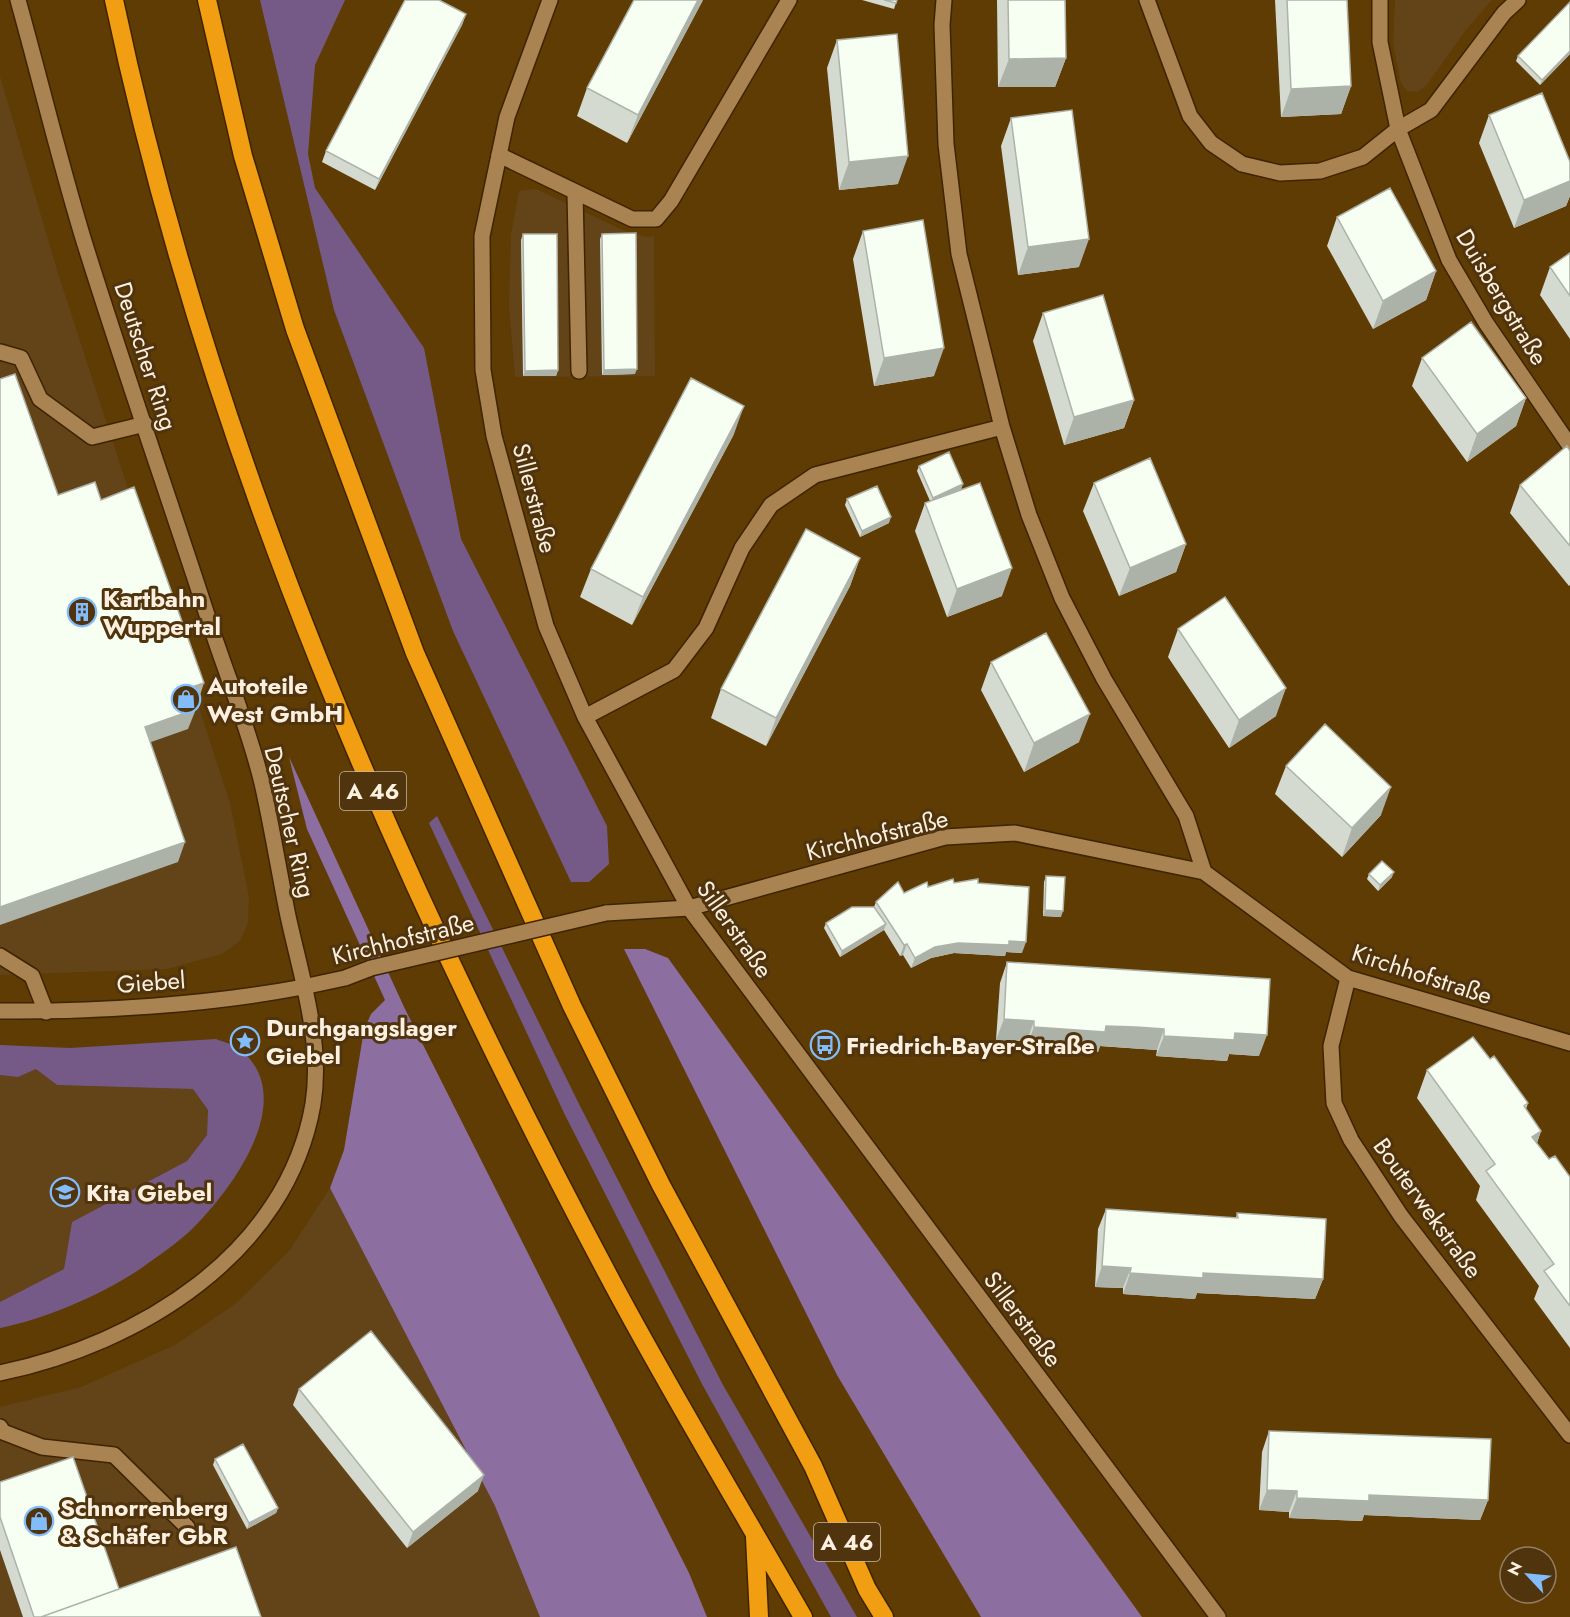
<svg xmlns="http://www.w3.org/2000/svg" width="1570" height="1617" viewBox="0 0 1570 1617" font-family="Jost,sans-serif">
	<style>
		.built { fill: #634318 }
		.green { fill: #755a88 }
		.forest { fill: #8c6ea1 }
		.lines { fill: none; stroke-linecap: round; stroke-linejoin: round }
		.service-casing { stroke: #3f2400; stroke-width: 18 }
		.minor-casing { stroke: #3f2400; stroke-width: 18 }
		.tertiary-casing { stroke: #3f2400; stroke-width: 18 }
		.motorway-casing { stroke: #3f2400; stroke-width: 21 }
		.service { stroke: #aa8352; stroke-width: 15 }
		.minor { stroke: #aa8352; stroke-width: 15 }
		.tertiary { stroke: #aa8352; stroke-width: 15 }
		.motorway { stroke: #f19e13; stroke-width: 18 }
		.tertiary-bridge-casing { stroke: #3f2400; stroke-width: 18; stroke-linecap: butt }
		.tertiary-bridge { stroke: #aa8352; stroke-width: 15 }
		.wall { fill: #d4dad0 }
		.shaded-wall { fill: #adb2a9 }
		.building { fill: #f7fef2; stroke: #adb2a9; stroke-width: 1.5 }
		.labels { text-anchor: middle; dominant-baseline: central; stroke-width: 6; stroke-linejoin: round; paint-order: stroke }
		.shield { fill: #4f340d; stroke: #c9b8a1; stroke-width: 1.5 }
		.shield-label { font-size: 22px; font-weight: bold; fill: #fdf0e1 }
		.street-label { font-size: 24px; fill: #fdf0e1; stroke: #4f340d }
		.poi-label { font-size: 24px; font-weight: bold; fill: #fdf0e1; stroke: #4f340d; text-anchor: start }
	</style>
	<rect width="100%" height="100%" fill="#5f3c04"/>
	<!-- built -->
	<path class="built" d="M1395 0H1492L1466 30 1426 86 1417 92 1407 91 1401 83 1393 43Z
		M0 76 57 270 230 803 249 897 248 923 240 941 222 954 167 969 0 975Z
		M536 189 627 232 647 237 654 236 655 376 515 377 509 305 511 234 519 191Z
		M36 1069 57 1085 193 1089 208 1110 207 1135 187 1161 72 1222 64 1269 0 1302V1075L18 1077Z
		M330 1188 495 1506 540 1617H0V1407L81 1387 175 1345 235 1304 289 1251Z"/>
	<!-- green -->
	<path class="green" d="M260 0H345L315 65 308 154 315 188 424 348 461 539 607 826 609 864 589 882H571L453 631 334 310Z
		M437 816 579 1104 723 1385 857 1617H831L702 1384 565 1115 429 823Z
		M216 1039C224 1042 235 1045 241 1050 300 1100 230 1192 190 1231 176 1244 158 1256 143 1267 104 1294 45 1319 0 1328V1302L64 1269 72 1222 187 1161 207 1135 208 1110 193 1089 57 1085 36 1069 18 1077 0 1075V1045L70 1048Z"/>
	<!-- forest -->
	<path class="forest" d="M289 757 405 1009 689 1573 707 1617H540L495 1506 330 1188 344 1150 364 1030 371 1014 385 1000 307 829Z
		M624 949H645L668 958 1142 1617H981L837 1375Z"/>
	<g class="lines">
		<!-- service casing -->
		<g class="service-casing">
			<path id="service" d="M499 155 632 219H656L671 201 789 0
				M575 193 579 371
				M0 352 21 358 40 399 92 437 145 424
				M0 956 32 976 46 1012
				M0 1427 3 1432 42 1447 114 1455 187 1527"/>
		</g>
		<!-- minor casing -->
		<g class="minor-casing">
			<path id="minor" d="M550 0 507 117 482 236 483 370 494 436 546 626 585 717 689 908 1218 1617
				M944 0 942 25 946 144 959 254 1002 427 1029 515 1062 598 1104 679 1186 816 1204 872
				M1147 0 1190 116 1211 143 1242 164 1280 173 1320 171 1363 157 1398 129 1431 110 1504 13 1518 0
				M1380 0V42L1398 129 1449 260 1486 323 1570 446
				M585 717 674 670 706 628 742 548 771 505 815 475 1002 427
				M689 908 945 837 1015 833 1204 872 1348 978 1570 1043
				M1348 978 1331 1046 1334 1103 1351 1140 1401 1216 1570 1435
				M0 1011C97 1012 208 1005 303 987"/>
		</g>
		<!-- tertiary casing -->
		<g class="tertiary-casing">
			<path id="tertiary" d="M606 913 689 908
				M303 987 345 978 371 968
				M0 1373C139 1344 287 1254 313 1104 323 1042 301 976 288 916 279 872 272 827 262 783 249 729 227 676 210 624 168 495 123 367 83 238 59 159 40 79 18 0"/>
		</g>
		<!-- motorway casing -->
		<g class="motorway-casing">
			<path id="motorway" d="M114 0C209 451 398 882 614 1286 674 1398 740 1507 803 1617
				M207 0 243 156 295 329 415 653 572 1006 661 1185 813 1466 867 1589 884 1617
				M755 1537 759 1617"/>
		</g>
		<!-- service -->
		<use href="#service" class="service"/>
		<!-- minor -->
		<use href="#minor" class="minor"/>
		<!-- tertiary -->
		<use href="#tertiary" class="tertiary"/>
		<!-- motorway -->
		<use href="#motorway" class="motorway"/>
		<!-- tertiary-bridge casing -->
		<g class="tertiary-bridge-casing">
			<path id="tertiary-bridge" d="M371 968 606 913"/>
		</g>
		<!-- tertiary-bridge -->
		<use href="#tertiary-bridge" class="tertiary-bridge"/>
	</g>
	<!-- wall -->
	<path class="wall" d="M703 0 627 143 577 116 587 88Z
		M862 0H897L894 9Z
		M997 0H1065L1066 58 1055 87H998Z
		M1275 0H1347L1351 86 1341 114 1281 117Z
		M1570 2V54L1540 85 1516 61 1518 56Z
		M466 14 462 25 375 190 322 162 326 151Z
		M837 40 898 184 839 190 827 68Z
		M1489 115 1570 162V196L1566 206 1514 228 1479 143Z
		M1011 118 1079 267 1018 275 1001 146Z
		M1337 217 1436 271 1426 300 1373 329 1327 246Z
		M863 231 934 376 874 386 853 259Z
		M523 234 558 370 556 376H523L521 240Z
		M602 234 635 374 602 375 600 239Z
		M1570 253V339L1540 295 1550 267Z
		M1043 313 1134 400 1124 428 1064 445 1033 341Z
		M1422 358 1526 398 1516 426 1467 462 1412 386Z
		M734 434 632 625 580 597 591 569Z
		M1570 451V585L1569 586 1510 513 1520 485Z
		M919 466 962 489 1002 596 947 617 915 531 925 503 930 501 917 471Z
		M1094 483 1186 544 1176 572 1119 596 1083 511Z
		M847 499 889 523 860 537 845 505Z
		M860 558 850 586 766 746 711 718 721 689Z
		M1178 629 1276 716 1229 748 1168 657Z
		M991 662 1079 742 1024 772 981 690Z
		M1286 766 1381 815 1342 857 1275 794Z
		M1369 874 1392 877 1378 891 1367 879Z
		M1046 876 1061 917 1043 916 1044 882Z
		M954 883H978L1022 953 1006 952 1005 956 954 953 931 958 911 968 903 955 900 956 884 930 840 957 824 928 826 923 874 907 876 902 928 887Z
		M1007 962 1259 1056 1229 1054 1227 1061 1156 1056 1157 1050 1128 1048 1100 1046 1098 1052 1026 1048 1027 1041 996 1040 1000 983Z
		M1490 1059 1528 1103 1526 1109 1541 1131 1537 1143 1549 1159 1570 1177V1348L1534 1299 1539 1286 1476 1200 1480 1186 1417 1098 1427 1070Z
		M1106 1209 1236 1218 1237 1213 1323 1279 1315 1299 1197 1293 1195 1299 1123 1294V1288L1095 1287 1098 1229Z
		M299 1389 478 1491 407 1548 293 1405Z
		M1269 1431 1488 1500 1480 1520 1364 1515 1362 1521 1289 1518V1512L1259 1510 1262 1452Z
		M215 1459 278 1508 276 1513 247 1529 213 1465Z
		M0 1482 119 1589 261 1617H23L0 1550Z"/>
	<!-- shaded-wall -->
	<path class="shaded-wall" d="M698 0H703L627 143 638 115Z
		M466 14 462 25 375 190 379 179Z
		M1570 51V54L1540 85 1542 80Z
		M1066 58 1055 87H998L1009 59Z
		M1351 86 1341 114 1281 117 1291 89Z
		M908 156 898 184 839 190 849 162Z
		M1570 181V196L1566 206 1514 228 1524 200Z
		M1089 239 1079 267 1018 275 1028 247Z
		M1436 271 1426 300 1373 329 1383 301Z
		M944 348 934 376 874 386 884 358Z
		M637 369 635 374 602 375 604 370Z
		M558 370 556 376H523L525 371Z
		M1526 398 1516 426 1467 462 1477 434Z
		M1134 400 1124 428 1064 445 1074 417Z
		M744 406 734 434 632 625 643 597Z
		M963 484 961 490 931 504 933 498Z
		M891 517 889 523 860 537 862 531Z
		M1186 544 1176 572 1119 596 1130 568Z
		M860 558 850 586 766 746 776 718Z
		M1012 568 1002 596 947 617 957 589Z
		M204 683 197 704 179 709 186 689Z
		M1286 688 1276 716 1229 748 1239 720Z
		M196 709 188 729 137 747 145 727Z
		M1090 714 1079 742 1024 772 1034 743Z
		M1391 787 1381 815 1342 857 1352 828Z
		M185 842 178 862 0 925V907Z
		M1394 872 1392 877 1378 891 1380 885Z
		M1045 910 1063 911 1061 917 1043 916Z
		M886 924 884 930 840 957 842 951Z
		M1009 941 1026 942 1022 953 1006 952 1005 956 954 953 931 958 911 968 915 958 935 947 958 943Z
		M907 944 903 955 900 956 904 945Z
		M1004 1019 1034 1021 1027 1041 996 1040Z
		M1106 1026 1164 1029 1157 1050 1100 1046 1098 1052 1026 1048 1034 1027Z
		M1235 1033 1267 1035 1259 1056 1229 1054 1227 1061 1156 1056 1164 1036Z
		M1541 1131 1531 1159 1532 1137Z
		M1102 1266 1131 1268 1123 1288 1095 1287Z
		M1130 1273H1203L1323 1279 1315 1299 1197 1293 1195 1299 1123 1294Z
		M484 1475 478 1491 407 1548 413 1532Z
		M1267 1490 1297 1491 1289 1512 1259 1510Z
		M1369 1495 1488 1500 1480 1520 1364 1515 1362 1521 1289 1518 1297 1498Z
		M278 1508 276 1513 247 1529 249 1523Z"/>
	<!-- building -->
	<path class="building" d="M405 0H439L466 14 379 179 326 151Z
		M634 0H698L638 115 587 88Z
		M884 0H897L896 3Z
		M1008 0H1065L1066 58 1009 59Z
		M1287 0H1347L1351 86 1291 89Z
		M1570 2V51L1542 80 1518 56Z
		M897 34 908 156 849 162 837 40Z
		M1542 93 1570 162V181L1524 200 1489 115Z
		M1072 110 1089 239 1028 247 1011 118Z
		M1390 188 1436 271 1383 301 1337 217Z
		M923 220 944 348 884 358 863 231Z
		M636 233 637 369 604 370 602 234Z
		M523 234H557L558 370 525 371Z
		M1570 253V296L1550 267Z
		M1103 295 1134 400 1074 417 1043 313Z
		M1471 322 1526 398 1477 434 1422 358Z
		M15 374 58 495 95 482 101 500 134 487 204 683 186 689 196 709 145 727 185 842 0 907V379Z
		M691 378 744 406 643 597 591 569Z
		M1567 446 1570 451V546L1520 485Z
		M949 452 963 484 933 498 919 466Z
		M1150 458 1186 544 1130 568 1094 483Z
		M980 483 1012 568 957 589 925 503Z
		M877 486 891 517 862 531 847 499Z
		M806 529 860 558 776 718 721 689Z
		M1225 597 1286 688 1239 720 1178 629Z
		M1046 633 1090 714 1034 743 991 662Z
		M1325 724 1391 787 1352 828 1286 766Z
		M1382 861 1394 872 1380 885 1369 874Z
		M1046 876 1065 877 1063 911 1045 910Z
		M953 879 954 883 978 879V883L1029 887 1026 942 1009 941V945L958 943 935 947 915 958 907 944 904 945 876 902 898 882 904 893 927 882 928 887Z
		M852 907H874L886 924 842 951 826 923Z
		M1007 962 1270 979 1267 1035 1235 1033 1234 1040 1164 1036V1029L1136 1027 1106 1026 1105 1032 1034 1027V1021L1004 1019Z
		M1473 1037 1490 1059 1494 1056 1528 1103 1524 1106 1541 1131 1532 1137 1549 1159 1555 1156 1570 1177V1306L1544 1271 1554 1264 1486 1171 1495 1164 1427 1070Z
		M1106 1209 1238 1218 1237 1213 1326 1219 1323 1279 1203 1273V1278L1130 1273 1131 1268 1102 1266Z
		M371 1331 484 1475 413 1532 299 1389Z
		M1269 1431 1491 1439 1488 1500 1369 1495V1501L1297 1498V1491L1267 1490Z
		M243 1444 278 1508 249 1523 215 1459Z
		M73 1457 119 1589 41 1617H34L0 1517V1482Z
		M236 1547 261 1617H41Z"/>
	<!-- icons -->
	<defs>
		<g id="building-ring" transform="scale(1.5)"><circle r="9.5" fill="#4f340d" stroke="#82bcfa" stroke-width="1.5"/><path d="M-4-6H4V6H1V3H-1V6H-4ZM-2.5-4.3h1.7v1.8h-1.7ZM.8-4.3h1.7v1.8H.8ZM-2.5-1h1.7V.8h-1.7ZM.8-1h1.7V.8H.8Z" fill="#82bcfa"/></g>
		<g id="shop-ring" transform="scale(1.5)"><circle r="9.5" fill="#4f340d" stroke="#82bcfa" stroke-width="1.5"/><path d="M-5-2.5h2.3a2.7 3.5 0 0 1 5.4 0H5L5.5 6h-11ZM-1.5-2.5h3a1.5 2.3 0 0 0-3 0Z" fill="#82bcfa"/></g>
		<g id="sight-ring" transform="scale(1.5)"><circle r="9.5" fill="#4f340d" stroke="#82bcfa" stroke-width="1.5"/><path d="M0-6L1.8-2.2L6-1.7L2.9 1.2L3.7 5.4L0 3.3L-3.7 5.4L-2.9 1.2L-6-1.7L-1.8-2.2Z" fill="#82bcfa"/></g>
		<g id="bus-ring" transform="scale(1.5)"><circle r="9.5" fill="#4f340d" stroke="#82bcfa" stroke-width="1.5"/><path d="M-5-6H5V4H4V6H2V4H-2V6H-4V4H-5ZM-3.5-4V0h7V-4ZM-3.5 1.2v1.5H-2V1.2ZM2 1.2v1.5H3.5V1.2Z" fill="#82bcfa"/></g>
		<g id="school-ring" transform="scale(1.5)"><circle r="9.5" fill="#4f340d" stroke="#82bcfa" stroke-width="1.5"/><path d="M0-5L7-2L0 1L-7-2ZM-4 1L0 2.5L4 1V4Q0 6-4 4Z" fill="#82bcfa"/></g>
	</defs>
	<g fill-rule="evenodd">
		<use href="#building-ring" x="82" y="612"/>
		<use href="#shop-ring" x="186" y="699"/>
		<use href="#sight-ring" x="245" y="1041"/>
		<use href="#bus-ring" x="825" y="1045"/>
		<use href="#school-ring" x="65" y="1192"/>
		<use href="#shop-ring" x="39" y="1521"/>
	</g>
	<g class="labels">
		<!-- shield labels -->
		<g class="shield">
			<rect x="340" y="772" width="66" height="38" rx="4.5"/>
			<rect x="814" y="1523" width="66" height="38" rx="4.5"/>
		</g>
		<g class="shield-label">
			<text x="373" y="791">A 46</text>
			<text x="847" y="1542">A 46</text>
		</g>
		<!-- street labels -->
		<g class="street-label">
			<text transform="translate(1502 297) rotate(59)">Duisbergstraße</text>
			<text transform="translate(146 356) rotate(72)">Deutscher Ring</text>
			<text transform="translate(535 498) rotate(75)">Sillerstraße</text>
			<text transform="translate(290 822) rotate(77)">Deutscher Ring</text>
			<text transform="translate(877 835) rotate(-14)">Kirchhofstraße</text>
			<text transform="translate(735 929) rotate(55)">Sillerstraße</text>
			<text transform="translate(403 939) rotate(-14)">Kirchhofstraße</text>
			<text transform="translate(1422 974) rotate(18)">Kirchhofstraße</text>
			<text transform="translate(151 982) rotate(-4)">Giebel</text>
			<text transform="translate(1428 1208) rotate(54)">Bouterwekstraße</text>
			<text transform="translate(1023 1319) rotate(53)">Sillerstraße</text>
		</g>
		<!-- poi labels -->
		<g class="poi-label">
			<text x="103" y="598">Kartbahn<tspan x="103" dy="28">Wuppertal</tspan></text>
			<text x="207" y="685">Autoteile<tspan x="207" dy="28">West GmbH</tspan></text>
			<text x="266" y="1027">Durchgangslager<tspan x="266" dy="28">Giebel</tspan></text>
			<text x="846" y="1045">Friedrich-Bayer-Straße</text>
			<text x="86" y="1192">Kita Giebel</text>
			<text x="60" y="1507">Schnorrenberg<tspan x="60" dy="28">&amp; Schäfer GbR</tspan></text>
		</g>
	</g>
	<!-- north arrow -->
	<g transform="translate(1528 1575) rotate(296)"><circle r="28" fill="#4f340d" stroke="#957f62" stroke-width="1.5"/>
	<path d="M0-4.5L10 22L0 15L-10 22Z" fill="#82bcfa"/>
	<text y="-9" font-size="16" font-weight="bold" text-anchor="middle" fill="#fdf0e1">N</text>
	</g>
</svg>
